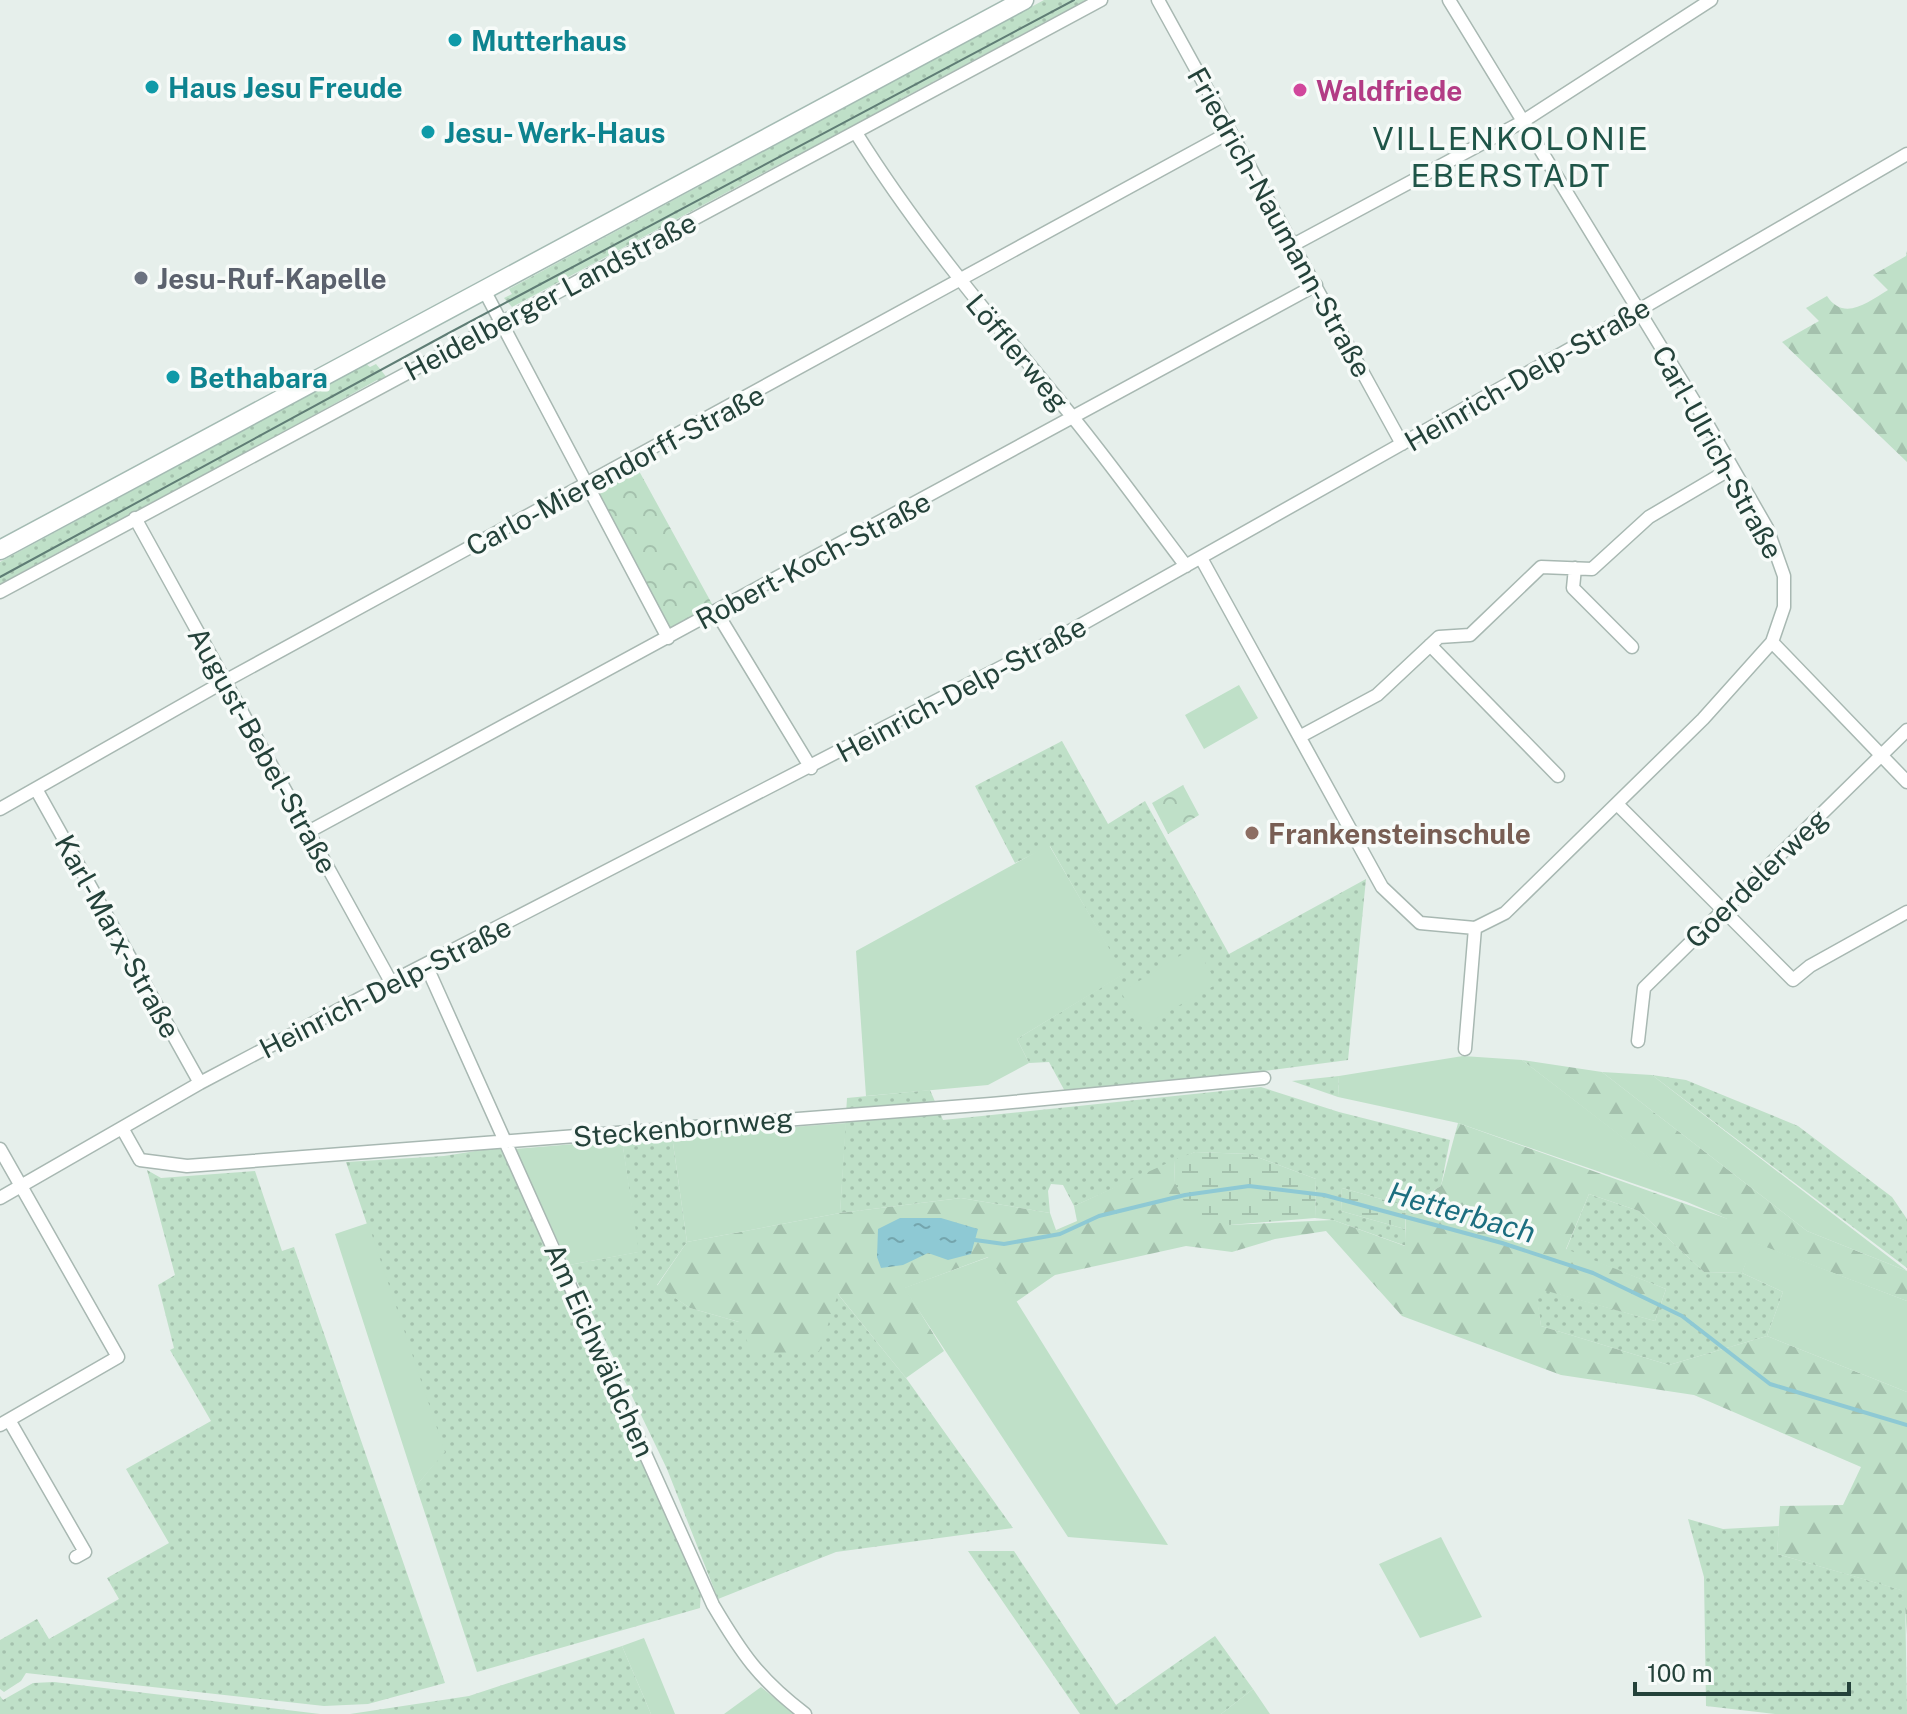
<svg xmlns="http://www.w3.org/2000/svg" width="1907" height="1714" viewBox="0 0 1907 1714" font-family="'Public Sans',sans-serif">
	<style>
		.grass { fill: url(#grass-dots) }
		.forest { fill: url(#forest-firs) }
		.wetland { fill: url(#wetland-marsh) }
		.park { fill: url(#park-crowns) }
		.garden { fill: #bfe0c8 }
		.water { fill: url(#water-ripples) }
		.lines { fill: none; stroke-linecap: round; stroke-linejoin: round }
		.stream { stroke: #8ec9d4; stroke-width: 4 }
		.street-casing { stroke: #a8b8b2; stroke-width: 15 }
		.secondary-casing { stroke: #a4bbb3; stroke-width: 21 }
		.street { stroke: #fff; stroke-width: 12 }
		.secondary { stroke: #fff; stroke-width: 18 }
		.tram { stroke: #5f7d75; stroke-width: 2 }
		.culture-dot { fill: #0f9aa8; stroke: #f7fbf9; stroke-width: 3 }
		.hotel-dot { fill: #d1479c; stroke: #f7fbf9; stroke-width: 3 }
		.worship-dot { fill: #6b7280; stroke: #f7fbf9; stroke-width: 3 }
		.education-dot { fill: #8d6e63; stroke: #f7fbf9; stroke-width: 3 }
		.labels { text-anchor: middle; dominant-baseline: central; stroke-width: 7; stroke-linejoin: round; paint-order: stroke }
		.culture-label { font-size: 28px; font-weight: bold; fill: #0d838f; stroke: #f7fbf9; text-anchor: start }
		.hotel-label { font-size: 28px; font-weight: bold; fill: #b23c85; stroke: #f7fbf9; text-anchor: start }
		.street-label { font-size: 28px; fill: #24423a; stroke: #f7fbf9 }
		.worship-label { font-size: 28px; font-weight: bold; fill: #5b616d; stroke: #f7fbf9; text-anchor: start }
		.education-label { font-size: 28px; font-weight: bold; fill: #785e54; stroke: #f7fbf9; text-anchor: start }
		.water-label { font-size: 30px; font-style: italic; fill: #1c6f80; stroke: #f7fbf9 }
		.quarter-label { font-size: 32px; letter-spacing: 2px; fill: #1f5548; stroke: #f7fbf9 }
	</style>
	<defs>
		<pattern id="grass-dots" width="8" height="8" patternUnits="userSpaceOnUse" patternTransform="scale(2)"><rect width="8" height="8" fill="#bfe0c8"/><path d="M2 2h.1M6 6h.1" fill="none" stroke="#a4c1ad" stroke-width="1.8" stroke-linecap="round"/></pattern>
		<pattern id="forest-firs" width="22" height="20" patternUnits="userSpaceOnUse" patternTransform="scale(2)"><rect width="22" height="20" fill="#bfe0c8"/><path d="M5 1l3.5 6h-7zM16 11l3.5 6h-7z" fill="#a4c1ad"/></pattern>
		<pattern id="wetland-marsh" width="20" height="14" patternUnits="userSpaceOnUse" patternTransform="scale(2)"><rect width="20" height="14" fill="#bfe0c8"/><path d="M1 5h8M5 5V1M11 12h8M15 12V8" fill="none" stroke="#a4c1ad"/></pattern>
		<pattern id="park-crowns" width="20" height="18" patternUnits="userSpaceOnUse" patternTransform="scale(2)"><rect width="20" height="18" fill="#bfe0c8"/><path d="M2 6a3 3 0 1 1 6 0M12 15a3 3 0 1 1 6 0" fill="none" stroke="#a4c1ad"/></pattern>
		<pattern id="water-ripples" width="26" height="14" patternUnits="userSpaceOnUse" patternTransform="scale(2)"><rect width="26" height="14" fill="#8ec9d4"/><path d="M2 4q2-2 4 0t4 0M15 11q2-2 4 0t4 0" fill="none" stroke="#74a5ad"/></pattern>
	</defs>
	<rect width="100%" height="100%" fill="#e6efeb"/>
	<!-- grass -->
	<path class="grass" d="M1044 0H1094L1060 18 1058 15 899 100 900 104 799 158 795 156 512 307 504 298 512 294 509 289Z
		M366 364 370 367 376 364 388 379 380 383 377 380 73 549 68 547 0 584V562Z
		M1062 741 1108 824 1145 801 1229 954 1366 879 1348 1060 1068 1097 1049 1062 1029 1063 1017 1039 1123 974 1050 846 1015 863 975 786Z
		M1652 1075 1686 1080 1798 1126 1892 1197 1907 1219V1268Z
		M1339 1076 1338 1097 1292 1081Z
		M1261 1087 1339 1112 1450 1140 1441 1186 1406 1206 1342 1188 1341 1211 1405 1229 1406 1246 1333 1220 1315 1218 1316 1179 1249 1154 1195 1152 1074 1206 1063 1185 1051 1184 1048 1191 1050 1213 961 1198 840 1213 847 1098 930 1090 943 1120Z
		M672 1136 687 1242 657 1285 690 1308 739 1322 837 1293 906 1378 1013 1528 836 1552 718 1599 667 1469 569 1265 638 1252 622 1140Z
		M501 1147 701 1591 700 1608 477 1672 416 1486 444 1452 346 1162 444 1156Z
		M147 1170 161 1178 255 1171 282 1251 294 1247 445 1683 368 1704 324 1706 26 1673 21 1681 4 1692 0 1689V1640L37 1619 49 1639 119 1599 107 1578 169 1543 126 1469 211 1421 170 1350 174 1348 158 1285 175 1275Z
		M1589 1194 1639 1211 1704 1272 1742 1273 1783 1292 1767 1336 1669 1365 1541 1326 1535 1287 1655 1321 1666 1289 1566 1250Z
		M1688 1519 1723 1529 1779 1526 1777 1554 1905 1591 1907 1714H1775L1706 1706 1704 1577Z
		M968 1551H1014L1116 1705 1215 1636 1253 1689 1221 1714H1080Z
		M622 1646 651 1714H350L469 1696Z
		M54 1682 320 1714H0V1696L3 1700 33 1683Z"/>
	<!-- forest -->
	<path class="forest" d="M1907 251V462L1782 342 1819 321 1806 308 1827 296C1844 322 1868 302 1888 290L1873 275 1906 256Z
		M1522 1060 1602 1072 1807 1231 1907 1271V1301L1754 1243 1742 1273 1704 1272 1639 1211 1589 1194 1566 1249 1666 1289 1655 1321 1536 1288 1541 1326 1669 1365 1767 1336 1907 1392V1635L1904 1591 1777 1554 1780 1506 1843 1505 1861 1467 1694 1395 1561 1375 1402 1316 1326 1231 1275 1239 1232 1252 1186 1246 1055 1275 1016 1302 988 1257 905 1288 944 1351 906 1378 838 1294 819 1352 752 1353 739 1322 690 1308 657 1286 687 1242 840 1213 961 1198 1050 1213 1056 1230 1077 1221 1074 1206 1174 1160 1175 1183 1229 1225 1333 1220 1405 1246 1406 1206 1441 1186 1458 1123 1728 1219Z"/>
	<!-- wetland -->
	<path class="wetland" d="M1195 1152 1249 1154 1316 1179 1315 1218 1229 1225 1191 1216 1175 1183 1174 1160Z
		M1342 1188 1406 1206 1405 1229 1341 1211Z"/>
	<!-- park -->
	<path class="park" d="M633 460 717 613 668 638 586 485Z
		M1183 785 1199 815 1168 834 1152 803Z"/>
	<!-- garden -->
	<path class="garden" d="M1239 685 1258 718 1204 749 1185 715Z
		M1049 845 1124 974 1017 1039 1029 1063 988 1085 866 1096 856 951Z
		M1196 946 1217 984 1141 1027 1121 992Z
		M1463 1056 1522 1060 1732 1221 1687 1202 1458 1123 1338 1097 1339 1076Z
		M1602 1072 1652 1075 1907 1271 1807 1231Z
		M846 1123 840 1213 687 1242 672 1136Z
		M622 1140 639 1252 569 1265 515 1149Z
		M368 1223 445 1452 416 1486 335 1234Z
		M1753 1242 1907 1301V1392L1767 1336 1783 1292 1742 1273Z
		M989 1257 1168 1545 1068 1537 904 1288Z
		M1441 1537 1482 1617 1420 1638 1379 1564Z
		M644 1638 675 1714H651L622 1646Z
		M761 1687 794 1714H724Z
		M1253 1689 1270 1714H1221Z"/>
	<!-- water -->
	<path class="water" d="M900 1218H941L978 1229 971 1254 948 1260 928 1253 903 1265 881 1268 877 1257 878 1229Z"/>
	<g class="lines">
		<!-- stream -->
		<path class="stream" d="M975 1240 1004 1244 1060 1234 1099 1216 1185 1195 1249 1186 1324 1195 1502 1243 1593 1273 1682 1316 1770 1384 1907 1425"/>
		<!-- street casing -->
		<g class="street-casing">
			<path id="street" d="M1158 0 1402 444
				M856 133C919 234 995 323 1071 415 1111 464 1148 516 1186 566
				M1293 245 1522 122 1711 0
				M483 288 668 638
				M135 518 391 982
				M1201 558 1382 887 1420 923 1475 928 1505 913 1703 719 1772 642 1784 607V576L1767 528 1697 406 1449 0
				M1575 568 1573 588 1632 647
				M0 592 1101 0
				M717 613 811 768
				M1772 642 1907 782
				M1430 645 1558 776
				M1301 736 1377 695 1439 637 1470 635 1541 567 1592 569 1649 517 1732 468
				M36 789 200 1083
				M1617 804 1793 980 1810 966 1907 912
				M0 809 225 681 1230 132
				M308 832 1316 285
				M426 965 713 1605C742 1654 759 1679 805 1714
				M1638 1041 1644 988 1907 730
				M1465 1049 1475 928
				M122 1128 140 1160 187 1166 991 1104 1264 1078
				M0 1149 118 1357 0 1425
				M0 1198 200 1083 391 982 1054 640 1639 310 1907 154
				M9 1420 85 1552 76 1557"/>
		</g>
		<!-- secondary casing -->
		<g class="secondary-casing">
			<path id="secondary" d="M0 550 1024 0"/>
		</g>
		<!-- street -->
		<use href="#street" class="street"/>
		<!-- secondary -->
		<use href="#secondary" class="secondary"/>
		<!-- tram -->
		<path class="tram" d="M0 577 447 334 1074 0"/>
	</g>
	<!-- markers -->
	<g class="culture-dot">
		<circle cx="455" cy="40" r="8"/>
		<circle cx="152" cy="87" r="8"/>
		<circle cx="428" cy="132" r="8"/>
		<circle cx="173" cy="377" r="8"/>
	</g>
	<circle class="hotel-dot" cx="1300" cy="90" r="8"/>
	<circle class="worship-dot" cx="141" cy="278" r="8"/>
	<circle class="education-dot" cx="1252" cy="833" r="8"/>
	<g class="labels">
		<!-- culture labels -->
		<g class="culture-label">
			<text x="471" y="40">Mutterhaus</text>
			<text x="168" y="87">Haus Jesu Freude</text>
			<text x="444" y="132">Jesu- Werk-Haus</text>
			<text x="189" y="377">Bethabara</text>
		</g>
		<!-- hotel labels -->
		<g class="hotel-label">
			<text x="1316" y="90">Waldfriede</text>
		</g>
		<!-- street labels -->
		<g class="street-label">
			<text transform="translate(1280 222) rotate(61)">Friedrich-Naumann-Straße</text>
			<text transform="translate(550 296) rotate(-28)">Heidelberger Landstraße</text>
			<text transform="translate(1018 352) rotate(50)">Löfflerweg</text>
			<text transform="translate(1527 374) rotate(-30)">Heinrich-Delp-Straße</text>
			<text transform="translate(1718 452) rotate(61)">Carl-Ulrich-Straße</text>
			<text transform="translate(615 470) rotate(-28)">Carlo-Mierendorff-Straße</text>
			<text transform="translate(813 560) rotate(-28)">Robert-Koch-Straße</text>
			<text transform="translate(961 689) rotate(-28)">Heinrich-Delp-Straße</text>
			<text transform="translate(263 750) rotate(61)">August-Bebel-Straße</text>
			<text transform="translate(1756 878) rotate(-44)">Goerdelerweg</text>
			<text transform="translate(118 936) rotate(61)">Karl-Marx-Straße</text>
			<text transform="translate(385 987) rotate(-27)">Heinrich-Delp-Straße</text>
			<text transform="translate(683 1127) rotate(-5)">Steckenbornweg</text>
			<text transform="translate(600 1350) rotate(66)">Am Eichwäldchen</text>
		</g>
		<!-- worship labels -->
		<g class="worship-label">
			<text x="157" y="278">Jesu-Ruf-Kapelle</text>
		</g>
		<!-- education labels -->
		<g class="education-label">
			<text x="1268" y="833">Frankensteinschule</text>
		</g>
		<!-- water labels -->
		<g class="water-label">
			<text transform="translate(1462 1212) rotate(16)">Hetterbach</text>
		</g>
		<!-- quarter labels -->
		<g class="quarter-label">
			<text x="1511" y="138">VILLENKOLONIE<tspan x="1511" dy="37">EBERSTADT</tspan></text>
		</g>
	</g>
	<!-- scale -->
	<path d="M1635 1682v12h214v-12" fill="none" stroke="#24423a" stroke-width="4"/>
	<text x="1647" y="1682" font-size="24" fill="#24423a" stroke="#f7fbf9" stroke-width="6" paint-order="stroke">100 m</text>
</svg>
